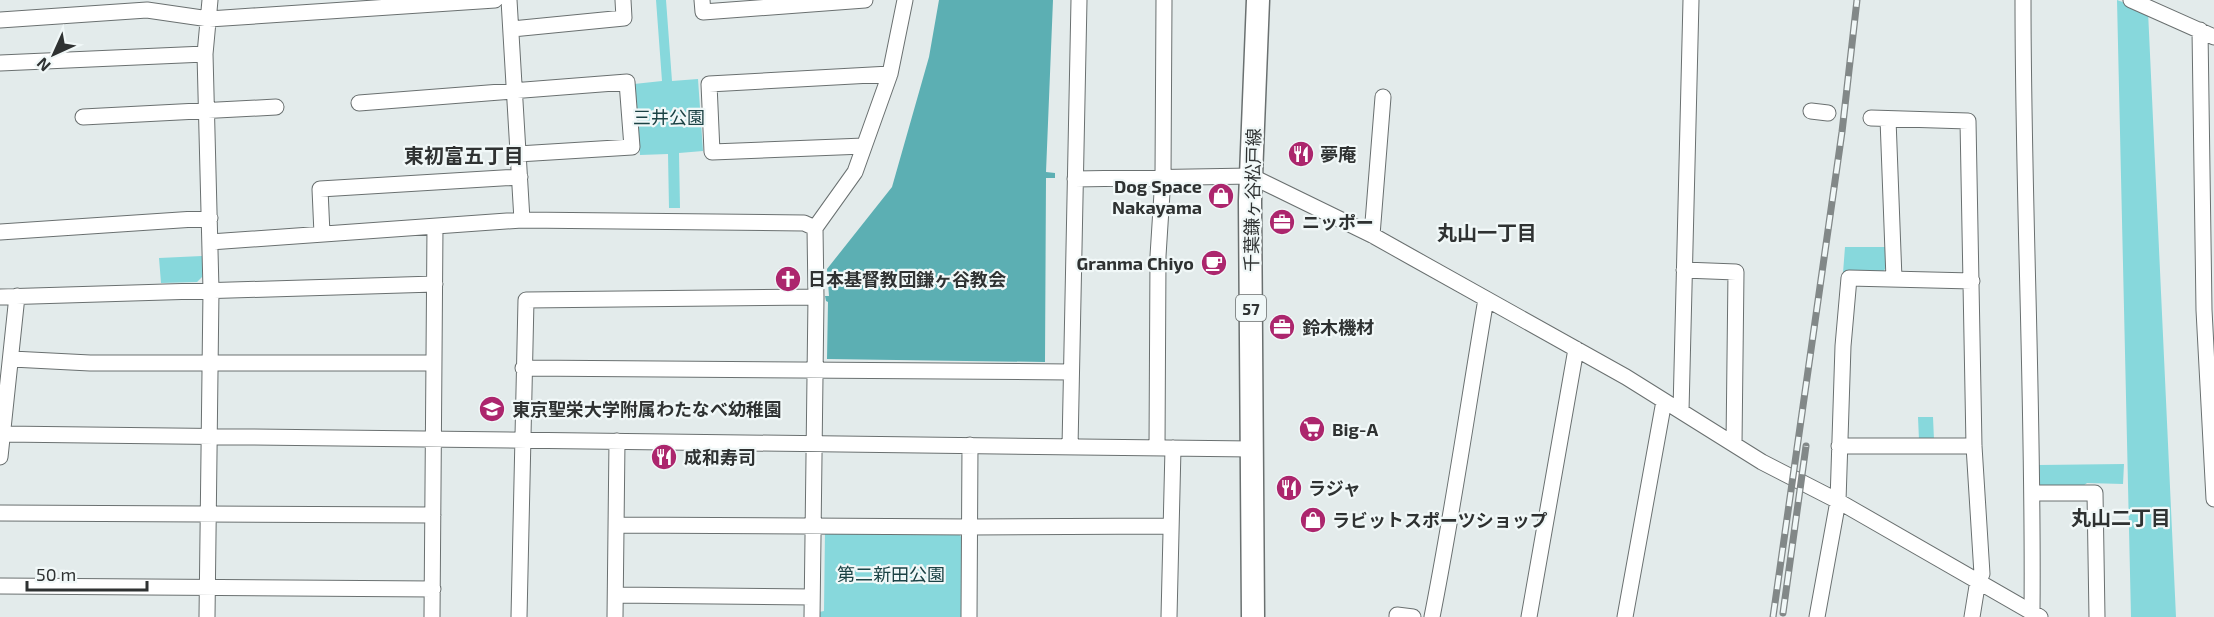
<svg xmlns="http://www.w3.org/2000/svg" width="2214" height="617" viewBox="0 0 2214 617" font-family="'Exo 2','Noto Sans JP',sans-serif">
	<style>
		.green { fill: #87d8dc }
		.water { fill: #5cafb3 }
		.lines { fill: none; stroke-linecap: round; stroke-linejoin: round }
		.street-casing { stroke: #6a7070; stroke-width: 17 }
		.primary-casing { stroke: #6a7070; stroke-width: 25 }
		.street { stroke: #fff; stroke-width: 15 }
		.primary { stroke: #fff; stroke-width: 22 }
		.rail-casing { stroke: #828888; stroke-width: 7 }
		.rail { stroke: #f1f8f8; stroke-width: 4.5; stroke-dasharray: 14; stroke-linecap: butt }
		.labels { text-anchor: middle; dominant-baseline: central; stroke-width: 4.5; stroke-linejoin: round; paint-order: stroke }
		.shield { fill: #f1f8f8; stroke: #696d6d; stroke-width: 1.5 }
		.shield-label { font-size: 16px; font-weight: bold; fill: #2f3232 }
		.park-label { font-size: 18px; fill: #1b4244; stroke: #f1f8f8 }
		.poi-label { font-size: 18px; font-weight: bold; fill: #2f3232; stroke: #f1f8f8; text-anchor: start }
		.street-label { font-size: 18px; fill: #2f3232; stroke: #f1f8f8 }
		.neighbourhood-label { font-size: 20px; font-weight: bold; fill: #2f3232; stroke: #f1f8f8 }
	</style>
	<rect width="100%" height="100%" fill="#e3ebeb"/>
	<!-- green -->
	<path class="green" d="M656 0H666L672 81 698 79 703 151 679 153 680 208H669L668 154 640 155 634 84 662 81Z
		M2117 0 2148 11 2176 617H2131Z
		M1845 247H1885V269L1881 274 1843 273Z
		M202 256V277L197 282 161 283 159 258Z
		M1918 417H1933L1934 440H1919Z
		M2124 464 2123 484 2087 483 2079 489H2045L2039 484V465Z
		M825 531 957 532 963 539 962 617H819V612L824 611Z"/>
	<!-- water -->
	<path class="water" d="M939 0H1053L1046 172 1055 173V178H1046L1045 362 827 359 828 302 826 301 825 296H829L827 269 892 187 929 57Z"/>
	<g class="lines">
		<!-- street casing -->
		<g class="street-casing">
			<path id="street" d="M509 0 522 220
				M702 0 703 12 865 0
				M2023 0C2023 204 2034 408 2032 612
				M2131 0 2214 37
				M0 20 147 10 209 19 495 0
				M512 29 624 18 623 0
				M2200 30 2204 310 2214 499
				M0 63 205 54
				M359 103 627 82 632 147 518 154
				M1811 111 1828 113
				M83 117 276 107
				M1871 118 1968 121 1974 446 1982 574 1978 580 1972 617
				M1888 119 1894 279
				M864 146 712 152 709 84 890 74
				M1075 179 1251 176 1372 235 1413 258 1626 377 1762 462 1838 501 2040 617
				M0 232 210 218
				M322 234 320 189 520 177
				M1372 235 1383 97
				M210 242 522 220 804 223 815 228
				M1684 270 1736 272 1734 444
				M0 297 435 284
				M12 359 90 363H434
				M523 368 1070 372
				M1681 411 1691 0
				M3 434 1252 449
				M1839 446H1974
				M1070 447 1079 0
				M1157 448 1158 256 1163 177 1164 0
				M0 457 17 296
				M2033 493H2095L2097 617
				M0 513 433 515
				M617 525 971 527 1170 526
				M0 586 433 589
				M616 595 812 597
				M207 617 211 290 205 54 210 0
				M432 617 435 227
				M519 617 526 300 816 297
				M615 617 617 441
				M812 617 816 297 815 228 855 172 890 74 905 0
				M969 617 970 445
				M1169 617 1173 448
				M1397 617V615L1413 617
				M1432 617C1453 511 1468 405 1486 299
				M1529 617 1576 349
				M1625 617 1664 401
				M1817 617 1838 501 1843 346 1849 278 1972 281"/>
		</g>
		<!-- primary casing -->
		<g class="primary-casing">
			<path id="primary" d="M1253 617 1250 201 1258 0"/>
		</g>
		<!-- street -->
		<use href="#street" class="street"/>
		<!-- primary -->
		<use href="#primary" class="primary"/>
		<!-- rail casing -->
		<g class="rail-casing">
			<path id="rail" d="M1783 613 1806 446
				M1773 617 1842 132 1857 0"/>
		</g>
		<!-- rail -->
		<use href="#rail" class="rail"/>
	</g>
	<!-- icons -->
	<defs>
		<g id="restaurant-disc" transform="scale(1.35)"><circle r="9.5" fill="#ac266d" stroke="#f1f8f8"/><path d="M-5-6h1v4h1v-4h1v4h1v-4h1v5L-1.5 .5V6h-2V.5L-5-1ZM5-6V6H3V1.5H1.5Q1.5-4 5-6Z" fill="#fff"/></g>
		<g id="shop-disc" transform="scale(1.35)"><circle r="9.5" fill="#ac266d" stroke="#f1f8f8"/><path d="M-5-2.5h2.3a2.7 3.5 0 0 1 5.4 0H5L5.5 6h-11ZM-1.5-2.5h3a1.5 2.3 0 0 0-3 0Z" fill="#fff"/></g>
		<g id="office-disc" transform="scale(1.35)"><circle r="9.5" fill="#ac266d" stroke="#f1f8f8"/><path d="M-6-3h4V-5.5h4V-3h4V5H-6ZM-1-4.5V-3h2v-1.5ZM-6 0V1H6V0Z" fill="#fff"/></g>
		<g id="cafe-disc" transform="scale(1.35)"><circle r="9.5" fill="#ac266d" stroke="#f1f8f8"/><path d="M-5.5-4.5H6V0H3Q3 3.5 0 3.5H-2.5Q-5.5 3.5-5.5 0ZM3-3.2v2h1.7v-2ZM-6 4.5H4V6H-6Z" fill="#fff"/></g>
		<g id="church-disc" transform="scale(1.35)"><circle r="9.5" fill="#ac266d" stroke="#f1f8f8"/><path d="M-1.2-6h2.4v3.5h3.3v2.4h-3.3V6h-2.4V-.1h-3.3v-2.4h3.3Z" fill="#fff"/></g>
		<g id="school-disc" transform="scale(1.35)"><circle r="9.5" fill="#ac266d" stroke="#f1f8f8"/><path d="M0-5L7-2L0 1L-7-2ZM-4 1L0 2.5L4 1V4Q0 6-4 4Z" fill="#fff"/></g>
		<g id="supermarket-disc" transform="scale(1.35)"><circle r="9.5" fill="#ac266d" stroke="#f1f8f8"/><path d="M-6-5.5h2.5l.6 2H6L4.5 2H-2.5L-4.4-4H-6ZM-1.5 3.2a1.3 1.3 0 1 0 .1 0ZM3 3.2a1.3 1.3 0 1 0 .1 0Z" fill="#fff"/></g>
	</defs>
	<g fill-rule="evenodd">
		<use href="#restaurant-disc" x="1301" y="154"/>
		<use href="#shop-disc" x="1221" y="196"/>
		<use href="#office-disc" x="1282" y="222"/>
		<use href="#cafe-disc" x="1214" y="263"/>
		<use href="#church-disc" x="788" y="279"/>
		<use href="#office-disc" x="1282" y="327"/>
		<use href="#school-disc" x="492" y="409"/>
		<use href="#supermarket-disc" x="1312" y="429"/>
		<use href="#restaurant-disc" x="664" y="457"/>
		<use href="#restaurant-disc" x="1289" y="488"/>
		<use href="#shop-disc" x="1313" y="520"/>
	</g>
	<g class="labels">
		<!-- shield labels -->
		<rect class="shield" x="1236" y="295" width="30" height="26" rx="4.5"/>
		<g class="shield-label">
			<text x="1251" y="308">57</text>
		</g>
		<!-- park labels -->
		<g class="park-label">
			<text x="669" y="117">三井公園</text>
			<text x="891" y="574">第二新田公園</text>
		</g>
		<!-- poi labels -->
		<g class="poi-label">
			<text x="1320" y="154">夢庵</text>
			<text x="1202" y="186" text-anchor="end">Dog Space<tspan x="1202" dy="21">Nakayama</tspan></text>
			<text x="1302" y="222">ニッポー</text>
			<text x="1194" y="263" text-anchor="end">Granma Chiyo</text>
			<text x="808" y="279">日本基督教団鎌ヶ谷教会</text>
			<text x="1302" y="327">鈴木機材</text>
			<text x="512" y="409">東京聖栄大学附属わたなべ幼稚園</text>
			<text x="1332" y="429">Big-A</text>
			<text x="684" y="457">成和寿司</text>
			<text x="1308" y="488">ラジャ</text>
			<text x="1332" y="520">ラビットスポーツショップ</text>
		</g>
		<!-- street labels -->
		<g class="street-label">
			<text transform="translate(1252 200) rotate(-89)">千葉鎌ヶ谷松戸線</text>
		</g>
		<!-- neighbourhood labels -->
		<g class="neighbourhood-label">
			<text x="464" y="155">東初富五丁目</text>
			<text x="1487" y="232">丸山一丁目</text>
			<text x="2121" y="517">丸山二丁目</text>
		</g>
	</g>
	<!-- north arrow -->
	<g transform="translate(54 54) rotate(225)" stroke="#f1f8f8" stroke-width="4.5" paint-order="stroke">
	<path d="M0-4.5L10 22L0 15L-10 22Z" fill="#2f3232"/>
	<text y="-9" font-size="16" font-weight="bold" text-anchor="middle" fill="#2f3232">N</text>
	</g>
	<!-- scale -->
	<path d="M27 581v9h120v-9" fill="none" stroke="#2f3232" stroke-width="3"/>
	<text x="36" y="581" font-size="18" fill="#2f3232" stroke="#f1f8f8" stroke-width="4.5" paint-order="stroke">50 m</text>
</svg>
